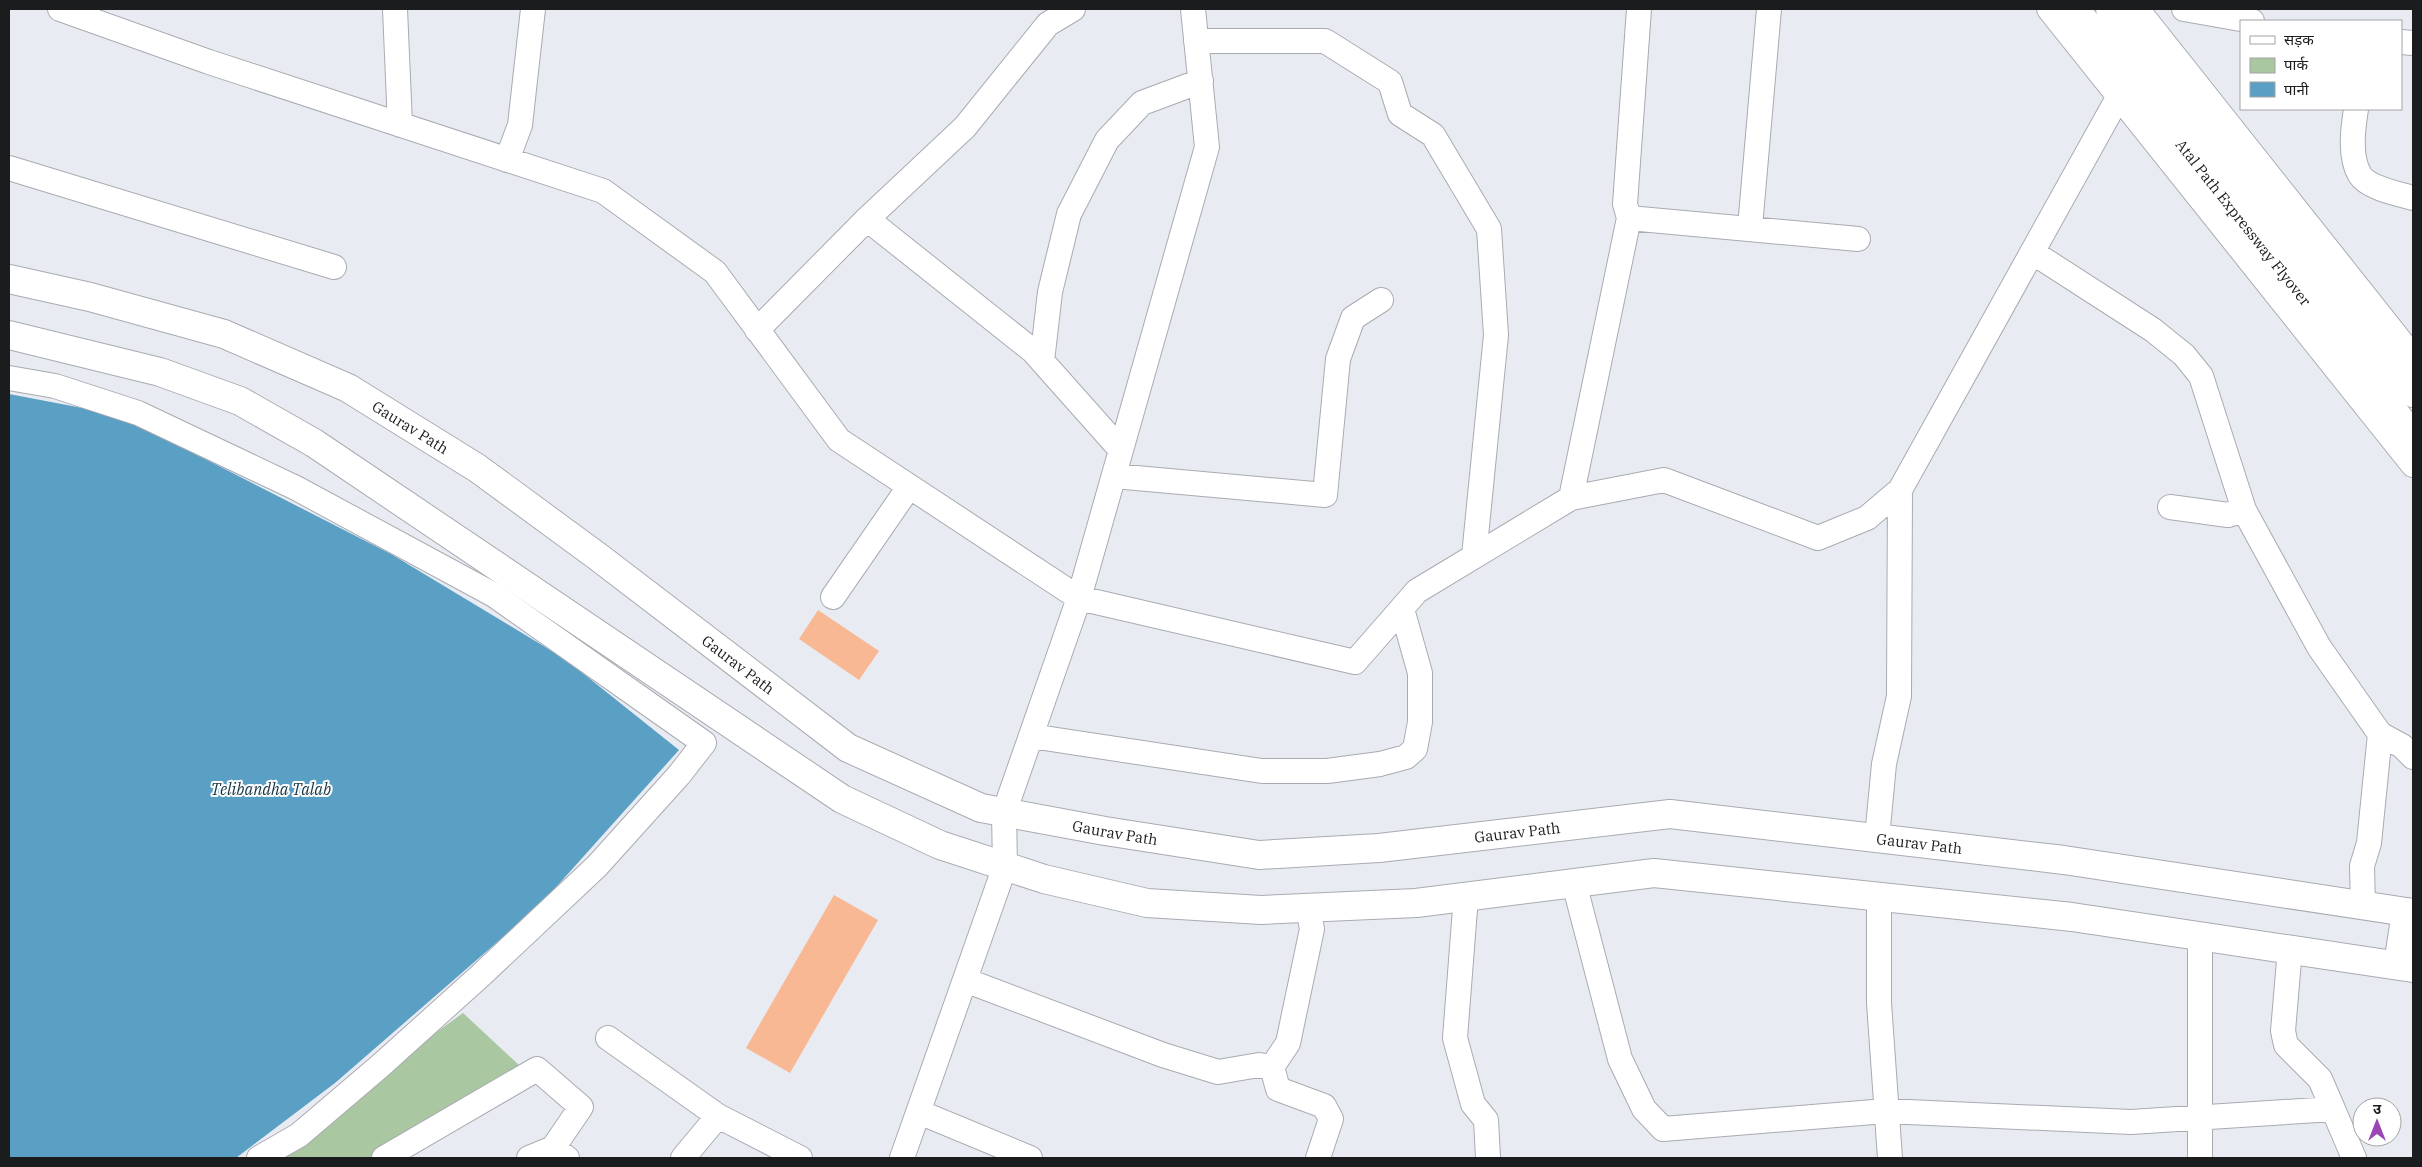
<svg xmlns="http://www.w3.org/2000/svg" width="2422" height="1167" viewBox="0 0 2422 1167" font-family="'IBM Plex Serif','Noto Sans Devanagari',serif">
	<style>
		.green { fill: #a9c7a1 }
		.water { fill: #5a9fc4 }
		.building { fill: #f8b893 }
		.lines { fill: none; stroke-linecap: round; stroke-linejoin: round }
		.minor-casing { stroke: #a9abb2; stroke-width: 26 }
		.major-casing { stroke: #a9abb2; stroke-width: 30 }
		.highway-casing { stroke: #a9abb2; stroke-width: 30 }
		.minor { stroke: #fff; stroke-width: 24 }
		.major { stroke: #fff; stroke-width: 28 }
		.highway { stroke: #fff; stroke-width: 28 }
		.labels { text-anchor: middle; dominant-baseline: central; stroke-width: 4; stroke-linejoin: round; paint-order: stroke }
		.street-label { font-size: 15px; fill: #1b1c1e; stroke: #fff }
		.water-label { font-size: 16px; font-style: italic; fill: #153545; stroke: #fff }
	</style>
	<rect width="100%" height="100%" fill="#e9ebf2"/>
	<!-- green -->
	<path class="green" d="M463 1013 520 1066 378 1158H264Z"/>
	<!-- water -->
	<path class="water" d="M9 394 119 415 391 554 565 659 679 750 540 905 335 1083 236 1158H9Z"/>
	<!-- building -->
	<path class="building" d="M818 610 879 651 859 680 799 639Z
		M834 895 878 920 790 1073 746 1048Z"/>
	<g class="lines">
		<!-- minor casing -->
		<g class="minor-casing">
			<path id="minor" d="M60 9 209 62 603 191 715 272 839 440 1079 598 1355 662 1417 591 1571 498 1664 480 1818 538 1867 518 1900 490 2119 96
				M395 9 400 125
				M2049 9 2413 465
				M2137 9 2413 357
				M2184 9 2252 21
				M1196 41H1325L1390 82 1400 114 1433 135 1489 229 1496 335 1474 556
				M2401 42 2413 43
				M2356 109C2353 128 2349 157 2360 175 2368 188 2399 194 2413 198
				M507 160 520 125 533 9
				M9 168 334 267
				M1629 218 1858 239
				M867 219 1033 351 1121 450
				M1750 227 1769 9
				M2032 252 2153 330 2184 355 2201 376 2244 510 2319 647 2380 734 2402 746 2413 757
				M757 330 867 219 965 127 1048 24 1073 9
				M1042 361 1050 292 1069 214 1107 140 1142 103 1201 81
				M9 378 55 386 138 413 296 488 494 595 704 743 679 775 597 866 480 976 380 1066 299 1135 259 1158
				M1114 476 1325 495 1338 359 1353 318 1381 300
				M1571 498 1629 218 1625 204 1639 9
				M2170 507 2228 515 2244 510
				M833 597 909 487
				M1031 736 1262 771H1327L1380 764 1406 757 1415 749 1420 722V673L1402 609
				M1877 838 1884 764 1899 696 1900 490
				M1574 883 1620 1059 1644 1109 1663 1129 1886 1111 2131 1122 2333 1109 2354 1158
				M1466 896 1455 1038 1473 1104 1486 1120 1488 1158
				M1879 896V1003L1890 1158
				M2363 906 2362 866 2369 843 2380 734
				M2200 935V1158
				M2290 949 2283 1031 2286 1045 2320 1079 2333 1109
				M965 980 1163 1055 1218 1072 1259 1065 1272 1067 1278 1089 1324 1106 1331 1119 1318 1158
				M608 1038 718 1116 800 1158
				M1272 1067 1288 1043 1312 929 1308 907
				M919 1112 1030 1158
				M384 1158 537 1069 581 1107 553 1148
				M529 1158 553 1148 567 1158
				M683 1158 718 1116
				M902 1158 1005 866 1004 813 1079 598 1207 147 1193 9"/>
		</g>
		<!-- major casing -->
		<g class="major-casing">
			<g id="major">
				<path id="s1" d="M9 279 90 297 224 334 348 388 477 468 597 556 848 748 981 808 1105 831 1259 855 1379 848 1670 814 2064 860 2413 913"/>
				<path d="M9 335 160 372 240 401 314 443 842 799 940 845 1044 879 1147 903 1261 910 1416 903 1654 873 2072 917 2413 968"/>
				<path d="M2398 965 2406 912"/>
			</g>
		</g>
		<!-- highway casing -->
		<g class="highway-casing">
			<g id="highway">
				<path id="s2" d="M2075 9 2413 436"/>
				<path d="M2110 9 2413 393"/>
			</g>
		</g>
		<!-- minor -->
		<use href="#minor" class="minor"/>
		<!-- major -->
		<use href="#major" class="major"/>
		<!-- highway -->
		<use href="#highway" class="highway"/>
	</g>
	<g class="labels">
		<!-- street labels -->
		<g class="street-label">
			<text stroke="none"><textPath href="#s2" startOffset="272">Atal Path Expressway Flyover</textPath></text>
			<text stroke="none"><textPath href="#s1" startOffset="431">Gaurav Path</textPath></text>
			<text stroke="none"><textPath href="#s1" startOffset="836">Gaurav Path</textPath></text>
			<text stroke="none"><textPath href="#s1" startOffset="1256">Gaurav Path</textPath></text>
			<text stroke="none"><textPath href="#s1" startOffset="1661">Gaurav Path</textPath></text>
			<text stroke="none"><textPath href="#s1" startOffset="2066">Gaurav Path</textPath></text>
		</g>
		<!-- water labels -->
		<g class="water-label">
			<text x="271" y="789">Telibandha Talab</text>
		</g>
	</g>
	<!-- border -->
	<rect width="2422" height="1167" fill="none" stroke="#1b1c1e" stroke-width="20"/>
	<!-- legend -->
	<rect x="2240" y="20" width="162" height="90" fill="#ffffff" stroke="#a4a4a5"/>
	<rect x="2250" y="36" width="25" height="8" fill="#ffffff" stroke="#a4a4a5"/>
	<text x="2284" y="45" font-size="15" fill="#1b1c1e">सड़क</text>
	<rect x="2250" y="58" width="25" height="15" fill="#a9c7a1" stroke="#a4a4a5"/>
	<text x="2284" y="70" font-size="15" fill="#1b1c1e">पार्क</text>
	<rect x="2250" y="82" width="25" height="15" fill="#5a9fc4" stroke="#a4a4a5"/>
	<text x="2284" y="95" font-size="15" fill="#1b1c1e">पानी</text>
	<!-- north arrow -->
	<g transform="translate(2377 1122)"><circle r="24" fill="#ffffff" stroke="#a4a4a5"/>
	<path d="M0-4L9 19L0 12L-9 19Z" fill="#9a47b6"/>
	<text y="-8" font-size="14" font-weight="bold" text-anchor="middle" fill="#1b1c1e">उ</text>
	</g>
</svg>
